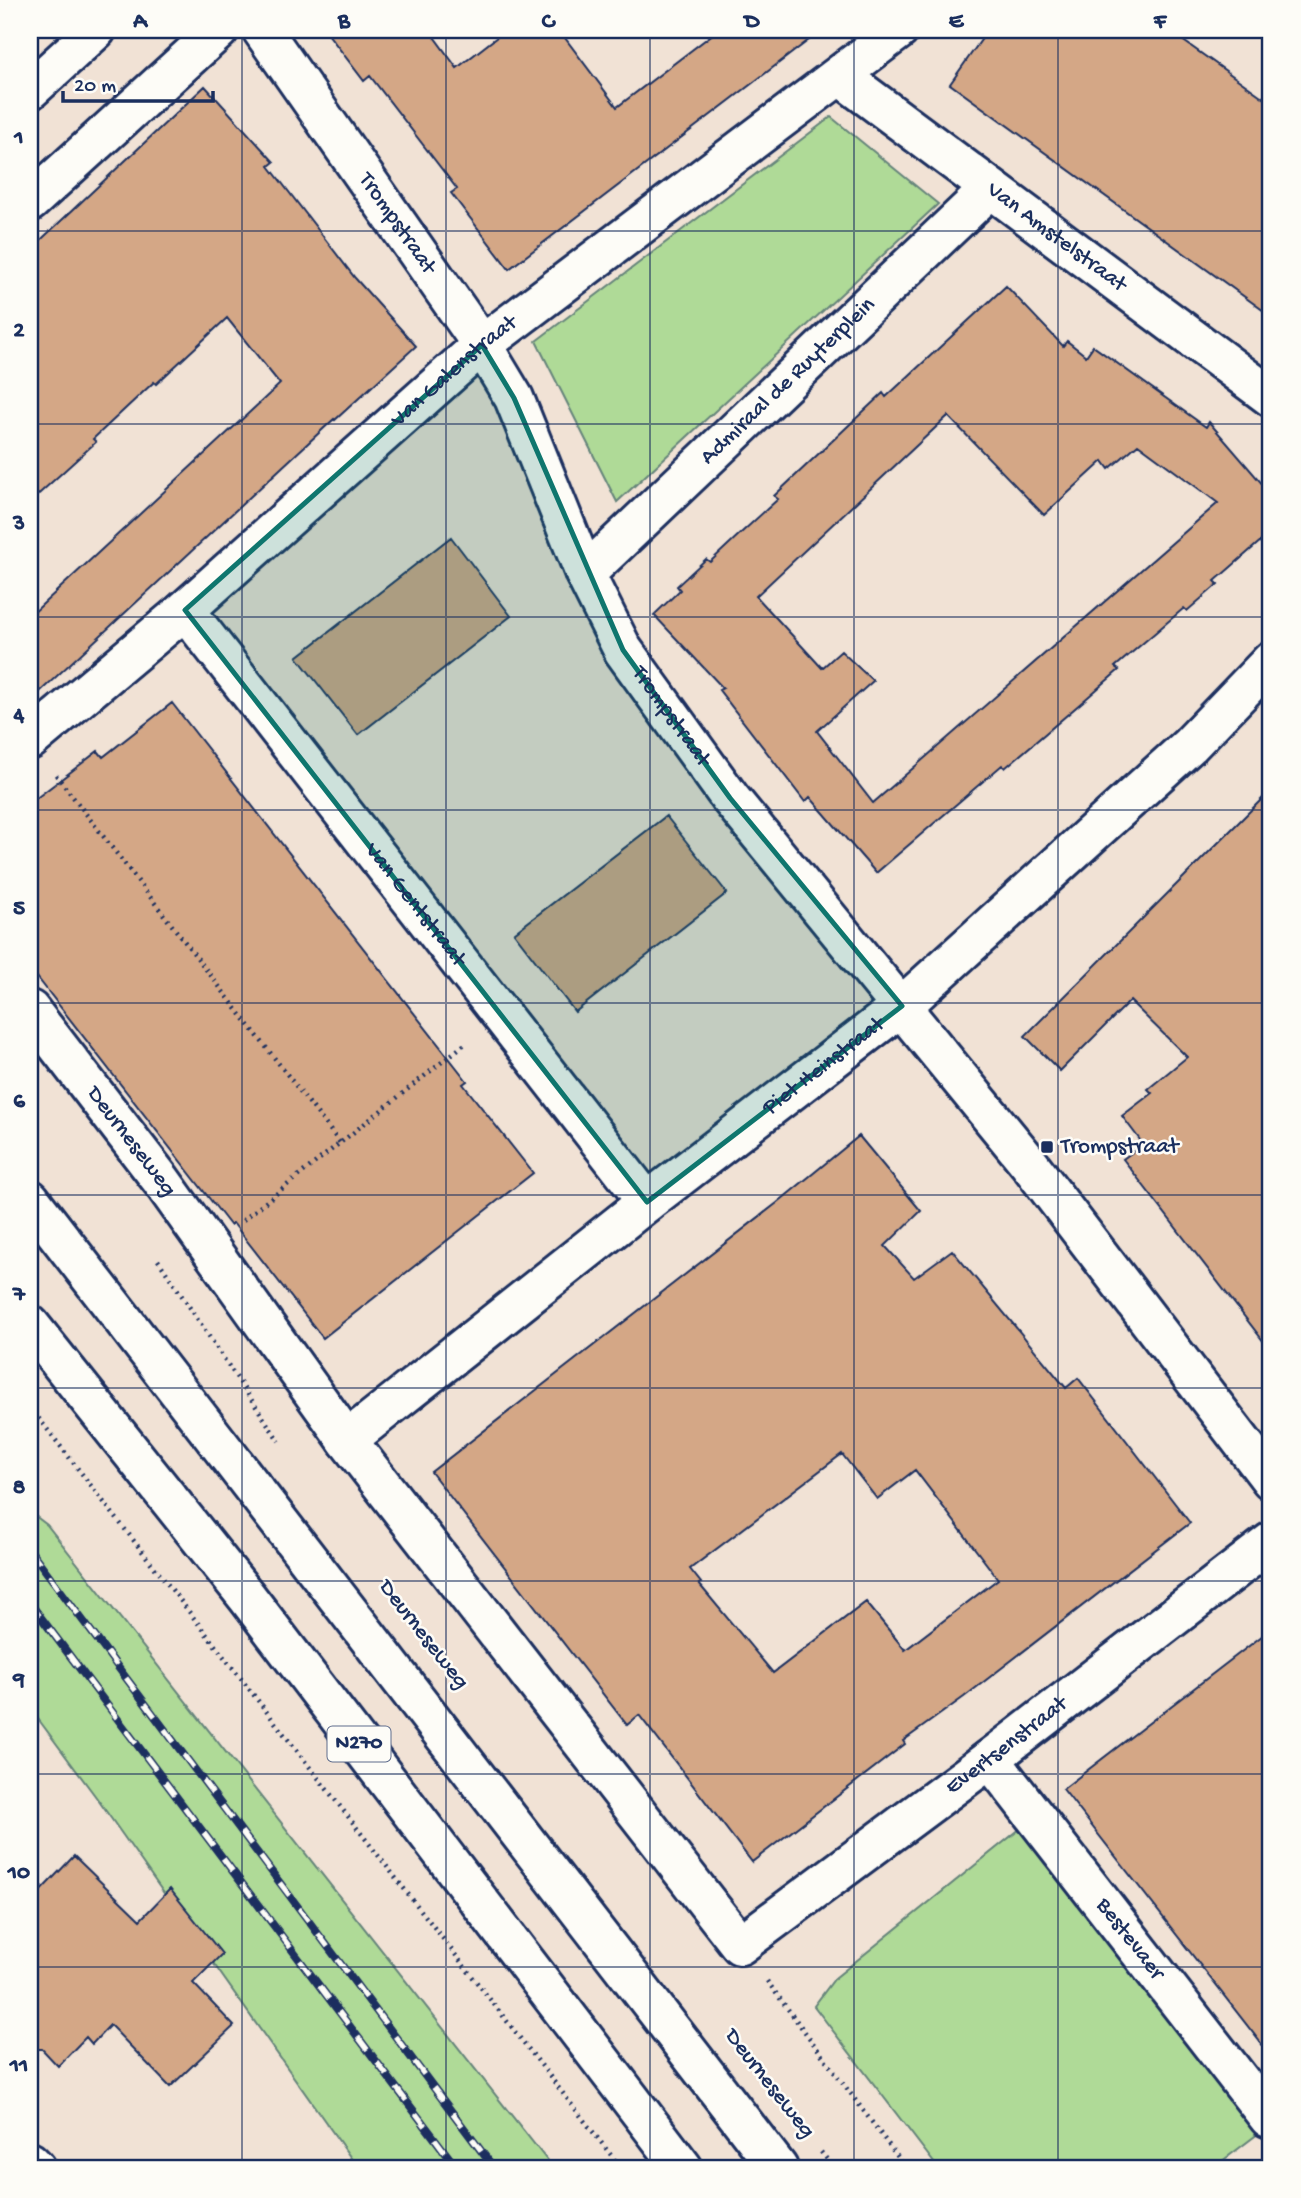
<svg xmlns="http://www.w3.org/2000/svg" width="1301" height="2198" viewBox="0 0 1301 2198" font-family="'Gochi Hand',sans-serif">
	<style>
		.green { fill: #afda97; stroke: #65847a; stroke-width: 2 }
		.building { fill: #d4a786; stroke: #1b2f5e; stroke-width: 2; fill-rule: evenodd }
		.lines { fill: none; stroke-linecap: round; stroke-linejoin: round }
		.minor-casing { stroke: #1b2f5e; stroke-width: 44 }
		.major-casing { stroke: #1b2f5e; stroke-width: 44 }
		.path { stroke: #1b2f5e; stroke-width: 4.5; stroke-dasharray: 2 5; stroke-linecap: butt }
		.minor { stroke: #fdfcf7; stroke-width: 38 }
		.major { stroke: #fdfcf7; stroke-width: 38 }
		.rail-casing { stroke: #1b2f5e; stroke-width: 8 }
		.rail { stroke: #fdfcf7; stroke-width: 5; stroke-dasharray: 16; stroke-linecap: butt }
		.marked { fill: #0f766e; fill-opacity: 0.2; stroke: #0f766e; stroke-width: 5; stroke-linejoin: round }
		.grid { fill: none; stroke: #1b2f5e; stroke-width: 2; stroke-opacity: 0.55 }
		.poi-dot { fill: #1b2f5e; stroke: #fdfcf7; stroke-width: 2.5 }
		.labels { text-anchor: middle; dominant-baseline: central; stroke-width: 5; stroke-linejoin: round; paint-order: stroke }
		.shield { fill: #fdfcf7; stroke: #5f6c8c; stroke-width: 2 }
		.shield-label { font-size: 21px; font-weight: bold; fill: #1b2f5e }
		.street-label { font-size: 23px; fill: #1b2f5e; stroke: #fdfcf7 }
		.poi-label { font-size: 23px; fill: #1b2f5e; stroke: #fdfcf7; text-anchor: start }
		.neatline { fill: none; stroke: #1b2f5e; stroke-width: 2.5 }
		.grid-label { font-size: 23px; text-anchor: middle; font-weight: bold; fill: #1b2f5e }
	</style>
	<rect width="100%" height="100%" fill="#f1e2d5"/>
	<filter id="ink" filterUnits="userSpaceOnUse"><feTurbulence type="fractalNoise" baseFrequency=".0143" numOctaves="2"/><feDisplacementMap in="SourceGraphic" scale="14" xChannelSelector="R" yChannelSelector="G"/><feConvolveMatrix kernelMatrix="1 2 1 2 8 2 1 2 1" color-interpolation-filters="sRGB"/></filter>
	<g filter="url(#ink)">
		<!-- green -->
		<path class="green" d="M831 117 938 204 617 502 536 341Z
			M30 1512 47 1525 553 2168H358L96 1797 30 1708Z
			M1020 1829 1259 2133 1213 2168H938L814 2006 835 1978Z"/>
		<!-- building -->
		<path class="building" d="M325 30H429L457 68 506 30H559L617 107 718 30H822L509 269 451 193 457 189 370 76 364 81Z
			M988 30H1168L1271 103V316L950 84Z
			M205 86 274 162 269 166 355 278 416 346 335 420 334 419 30 701V616L280 384 227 318 156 384 154 382 93 439 96 442 30 502V250Z
			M1006 286 1063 346 1067 341 1086 356 1093 346 1206 427 1209 422 1271 494V532L1215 581 1218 584 1187 611 1184 608 1115 667 1119 670 1088 697 1005 768 1002 765 876 873 810 797 805 802 719 690 723 688 654 615 680 590 677 586 706 559 710 562 742 532 778 499 774 496 866 409 883 393 886 397ZM948 416 1044 515 1103 461 1109 469 1138 444 1218 503 873 803 817 731 873 681 841 651 822 668 756 596Z
			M451 537 511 616 358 735 297 657Z
			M172 703 467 1081 463 1084 533 1173 323 1338 233 1223 230 1225 30 968V803L98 751 103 757Z
			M1271 790V1351L1123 1159 1143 1144 1122 1116 1152 1093 1148 1089 1187 1057 1130 1001 1060 1071 1025 1036Z
			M666 816 727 893 575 1012 514 933Z
			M859 1136 921 1211 885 1246 914 1278 952 1250 1066 1388 1078 1378 1190 1523 964 1697 903 1741 905 1744 752 1862 639 1715 627 1725 431 1472 777 1203ZM842 1454 877 1499 915 1470 998 1579 905 1650 866 1602 773 1673 699 1584 701 1583 690 1569Z
			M1271 1629V2056L1063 1789Z
			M74 1856 140 1920 170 1889 222 1954 193 1983 234 2026 170 2087 110 2025 92 2044 86 2037 58 2066 42 2049H30V1902Z"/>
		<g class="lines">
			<!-- minor casing -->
			<g class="minor-casing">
				<g id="minor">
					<path id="s1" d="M262 30 482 345 514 398 585 574 623 650 730 798 1028 1162 1271 1480"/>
					<path id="s2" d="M840 76 1271 397"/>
					<path d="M30 202 219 30"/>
					<path id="s3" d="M585 574 990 189"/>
					<path id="s4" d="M185 610 647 1202"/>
					<path id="s5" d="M30 740 185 610 482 345 899 30"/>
					<path id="s6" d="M30 1010 161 1180 347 1440 740 1945 990 1759 1271 1542"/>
					<path id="s7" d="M347 1440 647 1202 902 1006 1190 745 1271 661"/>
					<path id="s8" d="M990 1759 1269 2118"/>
					<path d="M30 2162 36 2168"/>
				</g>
			</g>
			<!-- major casing -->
			<g class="major-casing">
				<path id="major" d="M30 90 96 30
					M30 1199 778 2168
					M30 1325 247 1597 683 2168"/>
			</g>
			<!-- path -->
			<path class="path" d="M56 775 340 1143
				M243 1220 466 1043
				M158 1260 279 1441
				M30 1407 621 2168
				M767 1981 906 2168
				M821 2152 834 2168"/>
			<!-- minor -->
			<use href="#minor" class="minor"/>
			<!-- major -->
			<use href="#major" class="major"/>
			<!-- rail casing -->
			<g class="rail-casing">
				<path id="rail" d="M30 1550 494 2168
					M30 1603 457 2168"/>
			</g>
			<!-- rail -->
			<use href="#rail" class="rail"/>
		</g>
	</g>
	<!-- marked area -->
	<path class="marked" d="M482 345 514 398 623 650 730 798 902 1006 647 1202 185 610Z"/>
	<!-- grid -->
	<path class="grid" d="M242 30V2168M446 30V2168M650 30V2168M854 30V2168M1058 30V2168M30 231H1271M30 424H1271M30 617H1271M30 810H1271M30 1003H1271M30 1195H1271M30 1388H1271M30 1581H1271M30 1774H1271M30 1967H1271"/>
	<!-- markers -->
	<rect class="poi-dot" x="1040" y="1140" width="14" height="14" rx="3.5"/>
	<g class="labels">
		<!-- shield labels -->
		<rect class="shield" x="327.5" y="1726.5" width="63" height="35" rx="5"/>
		<g class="shield-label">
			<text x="359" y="1744">N270</text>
		</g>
		<!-- street labels -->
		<g class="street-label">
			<text stroke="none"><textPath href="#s1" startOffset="236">Trompstraat</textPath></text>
			<text stroke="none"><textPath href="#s2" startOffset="270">Van Amstelstraat</textPath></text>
			<text stroke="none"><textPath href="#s5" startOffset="562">Van Galenstraat</textPath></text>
			<text stroke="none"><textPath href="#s3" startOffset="280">Admiraal de Ruyterplein</textPath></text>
			<text stroke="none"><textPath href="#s1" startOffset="803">Trompstraat</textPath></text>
			<text stroke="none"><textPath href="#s4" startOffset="374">Van Gentstraat</textPath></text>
			<text stroke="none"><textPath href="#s7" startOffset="606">Piet Heinstraat</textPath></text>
			<text stroke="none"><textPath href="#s6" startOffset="166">Deurneseweg</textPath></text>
			<text transform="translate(423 1635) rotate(52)">Deurneseweg</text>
			<text stroke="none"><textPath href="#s6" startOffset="1507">Evertsenstraat</textPath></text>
			<text stroke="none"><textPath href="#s8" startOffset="228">Bestevaer</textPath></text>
			<text transform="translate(769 2084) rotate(52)">Deurneseweg</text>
		</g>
		<!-- poi labels -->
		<g class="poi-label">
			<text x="1061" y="1147">Trompstraat</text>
		</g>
	</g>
	<!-- margin -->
	<rect width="1301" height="2198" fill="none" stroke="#fdfcf7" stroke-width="77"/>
	<!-- scale -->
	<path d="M63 91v10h150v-10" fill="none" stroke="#1b2f5e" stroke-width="3.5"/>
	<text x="74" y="91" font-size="21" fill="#1b2f5e" stroke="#fdfcf7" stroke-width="5" paint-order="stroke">20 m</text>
	<rect x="38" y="38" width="1224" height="2122" class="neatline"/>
	<g class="grid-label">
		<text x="140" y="27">A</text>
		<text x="344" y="27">B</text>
		<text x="548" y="27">C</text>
		<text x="752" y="27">D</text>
		<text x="956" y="27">E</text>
		<text x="1160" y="27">F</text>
		<text x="19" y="143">1</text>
		<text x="19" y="336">2</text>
		<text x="19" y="529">3</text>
		<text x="19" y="721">4</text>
		<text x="19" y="914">5</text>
		<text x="19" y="1107">6</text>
		<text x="19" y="1300">7</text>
		<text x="19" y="1493">8</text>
		<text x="19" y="1685">9</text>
		<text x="19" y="1878">10</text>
		<text x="19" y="2071">11</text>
	</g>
</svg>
